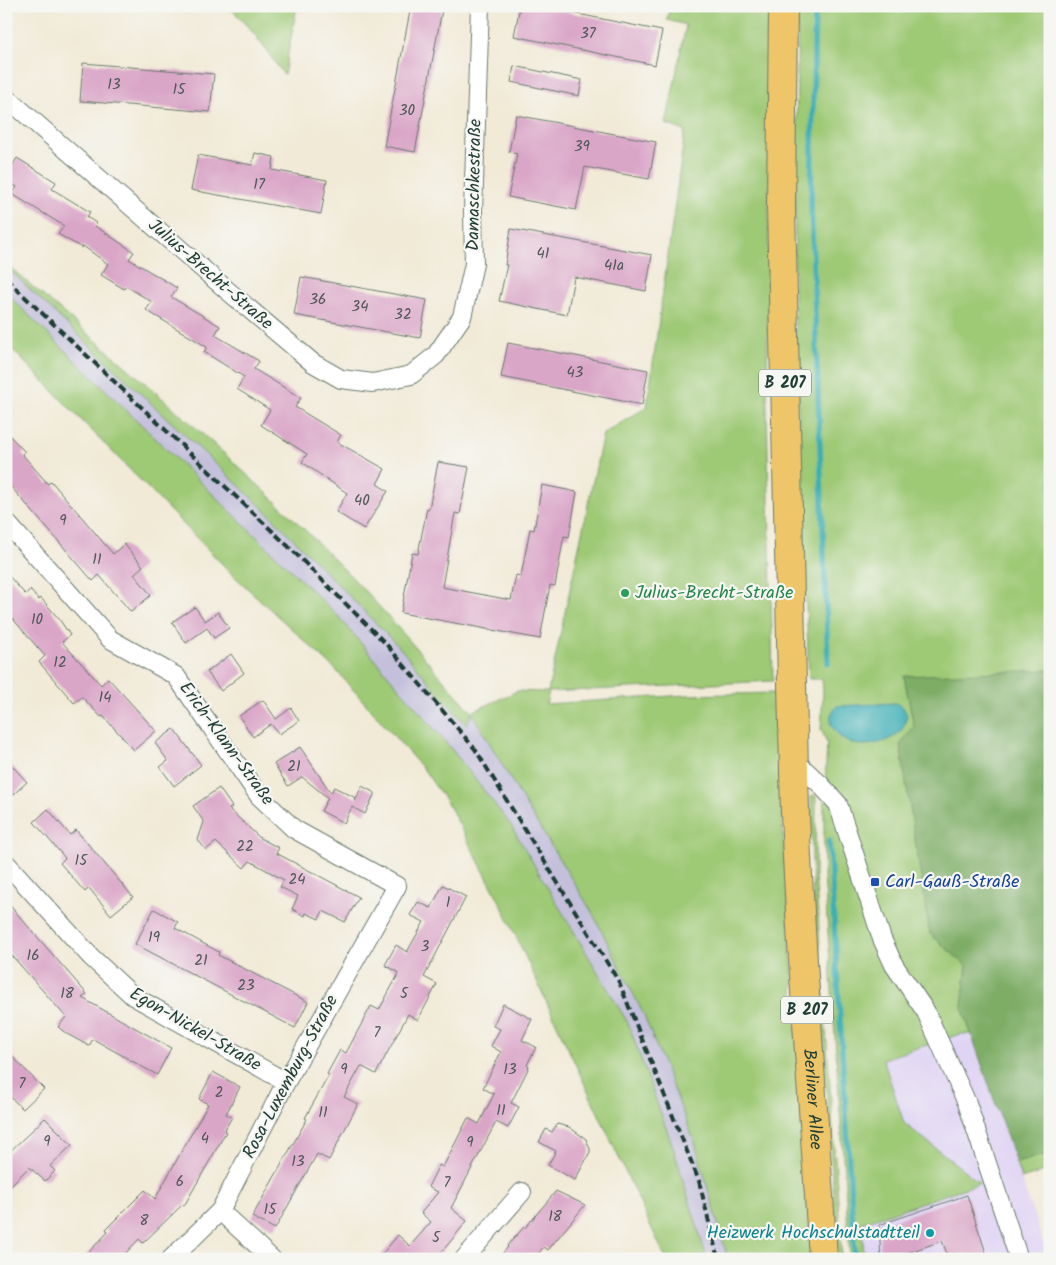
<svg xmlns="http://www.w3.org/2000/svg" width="1056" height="1265" viewBox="0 0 1056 1265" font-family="Kalam,sans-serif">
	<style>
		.built { fill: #e0d4f4 }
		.industrial { fill: #c4c0db }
		.green { fill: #9ec975; stroke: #5e8354 }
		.forest { fill: #7ead66; stroke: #4e754d }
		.water { fill: #3daeb6; stroke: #2e7675 }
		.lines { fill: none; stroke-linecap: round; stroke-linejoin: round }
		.stream { stroke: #3daeb6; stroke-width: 5.5 }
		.building { fill: #daa6c8 }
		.minor-casing { stroke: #687a6d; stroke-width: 20 }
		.primary-casing { stroke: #687a6d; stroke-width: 30 }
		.minor { stroke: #fff; stroke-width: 18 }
		.primary { stroke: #eec569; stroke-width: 28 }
		.rail { stroke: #1f3d34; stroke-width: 4; stroke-dasharray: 8 4; stroke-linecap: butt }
		.leisure-dot { fill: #2e9e5b; stroke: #f6f6f2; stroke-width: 2 }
		.transit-dot { fill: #1a4fb4; stroke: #f6f6f2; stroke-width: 2 }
		.culture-dot { fill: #0f9aa8; stroke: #f6f6f2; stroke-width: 2 }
		.labels { text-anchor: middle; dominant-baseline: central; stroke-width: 4.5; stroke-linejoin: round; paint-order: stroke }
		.number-label { font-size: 15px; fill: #4e5759 }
		.shield { fill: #f6f6f2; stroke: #60746d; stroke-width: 1 }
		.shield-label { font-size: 16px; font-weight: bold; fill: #1f3d34 }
		.street-label { font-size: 18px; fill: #1f3d34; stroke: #f6f6f2 }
		.leisure-label { font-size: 18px; fill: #27864d; stroke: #f6f6f2; text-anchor: start }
		.transit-label { font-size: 18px; fill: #164399; stroke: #f6f6f2; text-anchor: start }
		.culture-label { font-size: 18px; fill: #0d838f; stroke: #f6f6f2; text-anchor: end }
	</style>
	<rect width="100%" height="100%" fill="#f6f6f2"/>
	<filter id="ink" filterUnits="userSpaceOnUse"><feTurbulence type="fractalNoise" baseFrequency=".02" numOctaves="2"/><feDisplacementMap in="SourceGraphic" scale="10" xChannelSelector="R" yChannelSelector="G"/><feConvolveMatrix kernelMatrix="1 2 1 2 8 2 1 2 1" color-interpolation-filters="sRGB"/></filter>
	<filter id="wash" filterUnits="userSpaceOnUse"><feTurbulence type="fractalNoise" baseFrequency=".0096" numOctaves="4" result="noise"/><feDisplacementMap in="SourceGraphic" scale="20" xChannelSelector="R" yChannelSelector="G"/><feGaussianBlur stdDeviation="1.12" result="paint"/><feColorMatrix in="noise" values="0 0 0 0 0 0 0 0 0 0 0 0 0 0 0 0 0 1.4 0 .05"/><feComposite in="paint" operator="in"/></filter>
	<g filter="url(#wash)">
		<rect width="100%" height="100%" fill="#f1ead7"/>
		<!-- built -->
		<path class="built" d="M961 1034H971L1049 1259H864L862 1223 979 1183 904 1123 883 1059Z"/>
		<!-- industrial -->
		<path class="industrial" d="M6 267 270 515 398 646 465 725 472 712 524 802 592 912 643 1013 695 1143 728 1259H707L672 1144 628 1023 510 824 453 751 337 615 6 293Z"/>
		<!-- green -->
		<path class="green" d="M229 6H297L284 75 256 36Z
			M670 6H771L767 408 773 681 549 692 546 704 687 695 774 693 811 1259H728L695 1143 643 1013 592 912 524 802 472 713 466 725 398 646 270 515 6 267V264C121 362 238 460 343 568 388 614 429 664 472 712L517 691 548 692 603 434 647 407 685 131 666 124 686 25 667 20Z
			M798 6H1050V670L904 677 914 726 930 934 967 966 962 1007 971 1034H961L883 1059 904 1123 980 1183 862 1223 864 1259H850L824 873V809L827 743 821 729 823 692 822 679H809L794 296Z
			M6 293 337 615 453 751 510 824 628 1023 672 1144 707 1259H666L500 902 450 807 424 770 335 669 232 574 6 343Z
			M813 795 816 796 815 873 842 1259H838L813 902 811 815V797Z
			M1050 1153V1170L1021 1179 1016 1163Z"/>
		<!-- forest -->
		<path class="forest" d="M1050 670V1153L1016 1163 962 1007 967 966 930 934 900 745 914 726 904 676Z"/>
		<!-- water -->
		<path class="water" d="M895 703 903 707 907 715C906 718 906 723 904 726 896 743 859 751 844 740 839 737 835 730 831 725V714L837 706Z"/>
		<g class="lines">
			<!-- stream -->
			<path class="stream" d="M815 6 811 204 828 663
				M829 841 855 1259"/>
		</g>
		<g id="blocks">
			<!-- building -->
			<path class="building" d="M411 6H420L442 10 415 152 384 146Z
				M520 6H538L662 31 655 65 514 36Z
				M83 63 214 74 210 112 80 101Z
				M514 66 582 80 579 96 511 82Z
				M516 115 656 142 649 179 585 167 576 210 508 197 517 154 509 152Z
				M255 153 274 157 272 170 327 180 321 214 191 190 198 155 252 165Z
				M17 158 56 182 52 189 90 212 87 217 96 223 95 226 134 252 129 259 177 288 171 297 220 326 215 335 259 361 254 369 301 398 295 407 341 435 337 442 385 469 377 484 388 491 364 529 336 512 347 493 302 462 307 454 261 425 270 410 237 389 244 377 204 352 207 347 146 310 152 302 126 286 124 289 101 275 108 264 83 246 82 248 58 234 64 226 12 194 17 187 6 181V176Z
				M511 229 652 255 646 291 574 277 567 315 499 301 507 265H505Z
				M301 277 427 300 420 338 294 315Z
				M508 343 648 370 642 405 501 377Z
				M6 432 25 452 22 454 48 484 51 481 113 554 124 544 143 566 134 574 151 595 131 612 99 575 93 581 6 481Z
				M438 462 469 467 460 514 455 513 442 587 511 600 516 575 521 576 530 529 534 530 542 485 577 492 569 537 564 536 555 586 550 585 540 639 401 613 412 553 418 554 427 508 429 509Z
				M6 573 25 594 30 590 39 600 41 598 59 619 70 635 62 642 101 685 108 678 156 731 134 750 103 716 101 717 82 697 74 703 39 662 45 656 6 611Z
				M195 607 205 621 218 612 229 628 214 638 207 628 186 643 172 622Z
				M231 654 244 673 221 691 207 672Z
				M263 700 276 719 291 708 299 721 279 734 271 724 253 737 239 716Z
				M174 729 201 765 174 786 160 767 168 761 155 743Z
				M300 747 331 793 334 787 356 798 355 801 362 786 375 793 365 814 352 807 344 823 321 811 328 798 302 777 288 786 274 764Z
				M6 759 27 782 6 801Z
				M219 788 232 807 229 809 260 838 279 848 276 853 359 897 345 922 323 911 319 919 306 913 305 916 292 909 298 896 280 887 284 880 250 861 244 868 216 842 206 850 198 840 204 822 193 806Z
				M48 809 70 835 76 830 133 897 111 915 89 888 85 892 60 863 65 858 34 822Z
				M443 885 466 897 424 977 437 984 418 1020 408 1014 376 1074 361 1066 344 1097 358 1104 329 1160 317 1154 275 1229 252 1217 307 1119 305 1118 329 1075 327 1074 340 1050 346 1053 371 1006 379 1010 399 973 385 965 396 945 407 952 424 922 410 915 418 902 431 908Z
				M6 901 87 994 82 998 171 1048 157 1075 93 1039 89 1046 67 1034 58 1027 66 1017 6 949Z
				M154 909 178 922 175 928 219 952 218 955 308 1002 295 1028 135 944Z
				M503 1004 532 1019 522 1040 536 1047 527 1065 529 1067 511 1103 519 1107 508 1128 496 1122 451 1208 467 1221 436 1259H378L398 1235 410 1246 431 1222 421 1213 438 1192 428 1187 439 1165 443 1167 468 1118 479 1124 494 1094 483 1088 501 1052 491 1046 500 1029 493 1026Z
				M6 1050 44 1089 23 1109 6 1093Z
				M213 1072 240 1087 226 1114 232 1117 224 1131 226 1132 184 1206 182 1205 143 1243 139 1239 120 1259H82L108 1232 106 1229 145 1190 155 1199 208 1104 199 1099Z
				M45 1118 72 1145 50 1166 55 1171 45 1181 29 1167 6 1190V1155Z
				M557 1124 569 1127 586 1139 590 1149V1152L575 1180 548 1165 556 1151 539 1142 546 1129 552 1132Z
				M556 1191 585 1205 548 1250 544 1247 533 1259H498L508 1247 507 1246 524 1227 525 1228Z
				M967 1195 988 1259H949L942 1241 889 1259H881L879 1225Z"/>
		</g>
	</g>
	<g filter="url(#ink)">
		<use href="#blocks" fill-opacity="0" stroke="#687a6d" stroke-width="1"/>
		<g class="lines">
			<!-- minor casing -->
			<g class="minor-casing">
				<path id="minor" d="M6 97 228 291 313 363 341 379 373 383 411 375 436 355 462 317 474 264 473 211 480 6
					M6 522 110 639 176 676 259 796 294 829 397 886 286 1082 220 1211 171 1259
					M794 760 820 784 838 804 882 939 894 965 926 1012 967 1103 1019 1259
					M6 863 91 957 133 996 286 1082
					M220 1211 272 1259
					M464 1259 522 1192"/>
			</g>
			<!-- primary casing -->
			<g class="primary-casing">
				<g id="primary">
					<path id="s1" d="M783 6 781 207 795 813C801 962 814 1110 823 1259"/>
				</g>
			</g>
			<!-- minor -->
			<use href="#minor" class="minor"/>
			<!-- primary -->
			<use href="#primary" class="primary"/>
			<!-- rail -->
			<path class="rail" d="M6 279 287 545 386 644 475 749 619 982 699 1181 718 1259"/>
		</g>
	</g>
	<!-- markers -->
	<circle class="leisure-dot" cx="625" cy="593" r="5"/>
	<rect class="transit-dot" x="870" y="877" width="10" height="10" rx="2.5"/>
	<circle class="culture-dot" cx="930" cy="1233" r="5"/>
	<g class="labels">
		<!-- number labels -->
		<g class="number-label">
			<text x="588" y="34">37</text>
			<text x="114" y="85">13</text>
			<text x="179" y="90">15</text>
			<text x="407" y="111">30</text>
			<text x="582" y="147">39</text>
			<text x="259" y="185">17</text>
			<text x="543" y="254">41</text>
			<text x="614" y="266">41a</text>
			<text x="318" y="300">36</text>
			<text x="360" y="307">34</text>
			<text x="403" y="315">32</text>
			<text x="575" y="373">43</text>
			<text x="362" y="501">40</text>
			<text x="63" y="521">9</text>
			<text x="97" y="560">11</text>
			<text x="37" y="620">10</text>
			<text x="60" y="663">12</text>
			<text x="105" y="698">14</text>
			<text x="294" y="767">21</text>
			<text x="245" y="847">22</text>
			<text x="81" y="861">15</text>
			<text x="297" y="880">24</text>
			<text x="448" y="903">1</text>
			<text x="154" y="938">19</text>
			<text x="425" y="947">3</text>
			<text x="33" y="956">16</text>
			<text x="201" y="961">21</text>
			<text x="246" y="986">23</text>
			<text x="67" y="994">18</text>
			<text x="404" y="994">5</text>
			<text x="377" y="1033">7</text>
			<text x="344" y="1070">9</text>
			<text x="510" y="1070">13</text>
			<text x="22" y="1084">7</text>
			<text x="219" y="1093">2</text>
			<text x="501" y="1111">11</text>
			<text x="323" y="1113">11</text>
			<text x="205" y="1139">4</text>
			<text x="47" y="1142">9</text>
			<text x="470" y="1143">9</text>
			<text x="298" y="1162">13</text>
			<text x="180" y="1182">6</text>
			<text x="447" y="1183">7</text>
			<text x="270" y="1210">15</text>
			<text x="555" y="1217">18</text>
			<text x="144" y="1221">8</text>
			<text x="436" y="1238">5</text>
		</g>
		<!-- shield labels -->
		<g class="shield">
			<rect x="759" y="369.5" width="52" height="27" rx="4"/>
			<rect x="781" y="996.5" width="52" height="27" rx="4"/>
		</g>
		<g class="shield-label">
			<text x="785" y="383">B 207</text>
			<text x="807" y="1010">B 207</text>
		</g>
		<!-- street labels -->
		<g class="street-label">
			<text transform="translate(475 185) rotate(-89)">Damaschkestraße</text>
			<text transform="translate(210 275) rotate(41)">Julius-Brecht-Straße</text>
			<text transform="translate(226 744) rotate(54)">Erich-Klann-Straße</text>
			<text transform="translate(195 1030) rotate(30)">Egon-Nickel-Straße</text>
			<text transform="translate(291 1077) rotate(-62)">Rosa-Luxemburg-Straße</text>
			<text stroke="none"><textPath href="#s1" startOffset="1094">Berliner Allee</textPath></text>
		</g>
		<!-- leisure labels -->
		<g class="leisure-label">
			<text x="635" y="593">Julius-Brecht-Straße</text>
		</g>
		<!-- transit labels -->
		<g class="transit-label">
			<text x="885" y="882">Carl-Gauß-Straße</text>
		</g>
		<!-- culture labels -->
		<g class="culture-label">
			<text x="920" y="1233">Heizwerk Hochschulstadtteil</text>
		</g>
	</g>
	<!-- margin -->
	<rect width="1056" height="1265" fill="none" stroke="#f6f6f2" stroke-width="25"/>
</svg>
